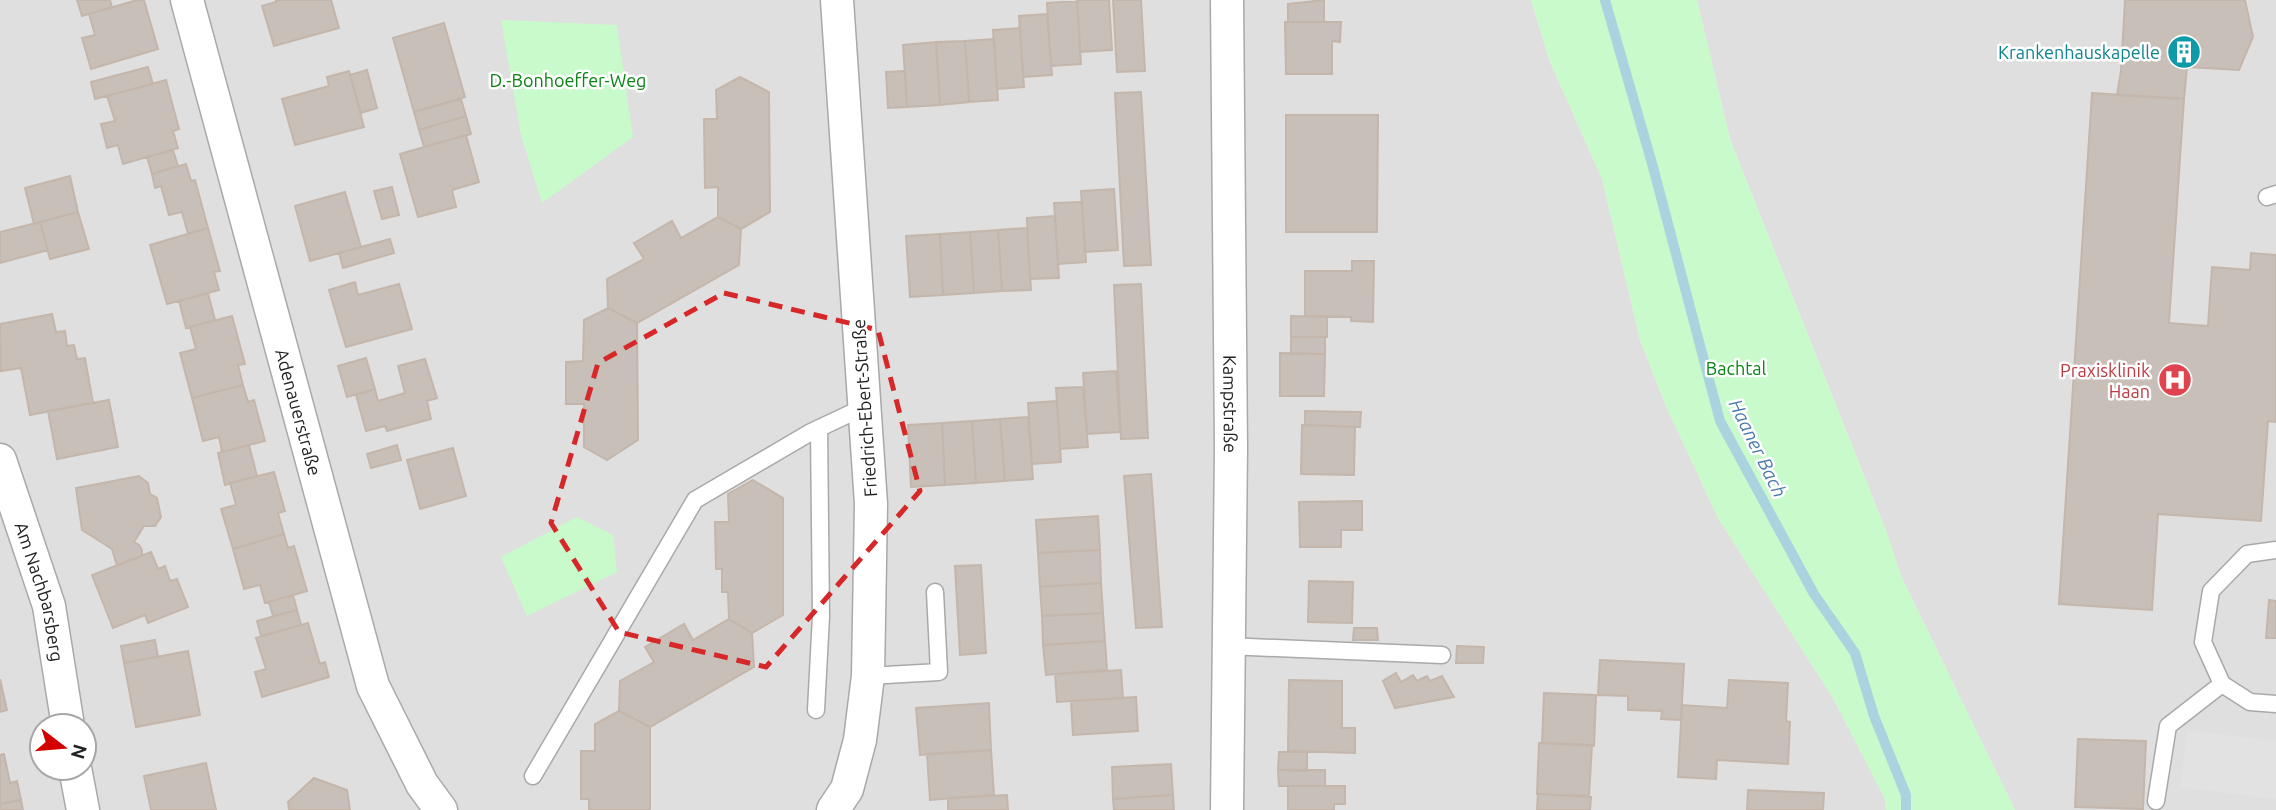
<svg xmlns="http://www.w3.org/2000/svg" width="2276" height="810" viewBox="0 0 2276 810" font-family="Ubuntu,sans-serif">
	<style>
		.residential { fill: #e0dfdf; fill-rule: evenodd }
		.park { fill: #c8facc }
		.parking { fill: #e2e2e2 }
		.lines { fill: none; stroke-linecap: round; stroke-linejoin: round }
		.stream { stroke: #aad3df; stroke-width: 10 }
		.building { fill: #c7bfb8; stroke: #c4b6ab; stroke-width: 2 }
		.lane-casing { stroke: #a9a9a9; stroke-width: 19 }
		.street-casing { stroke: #a9a9a9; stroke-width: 35 }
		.lane { stroke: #fff; stroke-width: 16 }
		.street { stroke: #fff; stroke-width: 32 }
		.marked { fill: none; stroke: #d62828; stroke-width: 5; stroke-dasharray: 14 9; stroke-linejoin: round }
		.labels { text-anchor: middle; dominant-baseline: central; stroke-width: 5; stroke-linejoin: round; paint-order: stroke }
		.culture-label { font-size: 18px; fill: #0d838f; stroke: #fff; text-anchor: end }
		.park-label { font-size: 18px; fill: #0c8416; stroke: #fff }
		.health-label { font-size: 18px; fill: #be3a42; stroke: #fff; text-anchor: end }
		.street-label { font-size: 18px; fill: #222; stroke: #fff }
		.water-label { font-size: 19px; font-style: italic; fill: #4a7aab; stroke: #fff }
	</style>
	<rect width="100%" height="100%" fill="#f2efe9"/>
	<!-- residential -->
	<path class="residential" d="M0 0H1531L1550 62 1602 179 1640 340 1666 406 1718 518 1833 698 1885 799 1886 810H0ZM42 726H84V768H42Z
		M1697 0H2276V810H2015L1901 576 1888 536 1730 139Z"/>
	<!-- park -->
	<path class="park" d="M1531 0H1697L1730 139 1888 536 1901 576 2015 810H1886L1885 799 1833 698 1718 518 1666 406 1640 340 1602 179 1550 62Z
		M501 20 617 25 633 137 542 203 521 135Z
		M577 517 613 535 617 572 527 616 501 557Z"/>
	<!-- parking -->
	<path class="parking" d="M2187 730 2276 741V799L2180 787Z"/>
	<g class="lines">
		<!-- stream -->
		<path class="stream" d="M1605 0 1653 167 1720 421 1814 594 1855 653 1874 716 1906 795V810"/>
	</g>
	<!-- building -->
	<path class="building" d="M77 0H110L112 7 82 16Z
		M137 0H144L158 49 91 69 82 38 95 35 89 14Z
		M276 0H331L339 28 274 46 262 6 276 2Z
		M1077 0H1109L1112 50 1080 52Z
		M1113 0H1141L1145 71 1117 72Z
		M1324 0V22H1288V4Z
		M2125 0H2245L2253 37 2239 70 2187 67 2184 99 2117 95 2121 71Z
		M1077 1 1081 64 1051 66 1047 3Z
		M1047 14 1052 75 1023 77 1019 16Z
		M1285 22H1341L1340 42 1332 41V74H1286Z
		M444 23 465 97 414 112 393 38Z
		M1020 28 1024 87 997 89 993 30Z
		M994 39 998 100 969 102 965 41Z
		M965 41 969 102 940 105 936 42Z
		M936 42 940 105 907 107 903 45Z
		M148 67 153 84 95 99 91 82Z
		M367 70 377 108 361 113 350 75Z
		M349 71 364 127 295 145 282 99 329 86 327 77Z
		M905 71 907 107 888 108 886 72Z
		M740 77 769 92 770 212 741 229 718 217V187L705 188 704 119H717L716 90Z
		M166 80 179 129 173 131 178 148 123 164 118 145 107 148 101 124 115 121 107 96Z
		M1141 92 1151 265 1124 266 1115 93Z
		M2092 93 2184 99 2169 323 2208 326 2212 267 2250 270 2251 253 2276 255V422L2268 421 2261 521 2158 514 2152 610 2059 604Z
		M461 99 466 116 419 130 414 112Z
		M1286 115H1378L1377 232H1286Z
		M466 116 471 134 424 147 419 130Z
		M466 135 479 182 452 190 456 207 418 217 400 154Z
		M173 150 178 166 152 174 147 157Z
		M186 164 191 181 195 180 208 228 188 234 182 212 169 215 161 186 155 188 152 174Z
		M70 176 78 212 34 224 25 188Z
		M392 187 399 215 382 219 374 191Z
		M1114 189 1118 250 1085 252 1081 191Z
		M345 192 361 247 310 261 295 206Z
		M1082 202 1086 262 1058 264 1054 203Z
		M78 212 89 249 50 259 40 222Z
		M1055 216 1059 278 1030 279 1027 218Z
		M718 217 741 229 739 265 637 323 608 308 607 279 644 259 634 243 672 221 681 238Z
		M40 222 48 250 0 263V232Z
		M208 228 220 271 214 272 219 290 167 304 150 245Z
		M1027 228 1031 290 1002 291 998 230Z
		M998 230 1002 291 974 293 970 232Z
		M970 232 974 293 943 295 940 234Z
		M940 234 943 295 910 297 906 236Z
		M390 239 394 253 343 268 339 253Z
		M1352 261H1374L1373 322 1351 321V317L1305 316V271H1352Z
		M355 282 358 295 399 284 412 329 346 347 329 290Z
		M1141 284 1148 438 1121 439 1114 285Z
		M208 293 215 320 186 328 179 301Z
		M608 308 637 323 638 440 607 460 584 447V404H566V362L583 361 584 320Z
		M52 314 56 332 65 331 67 346 74 345 77 359 85 358 93 403 30 415 21 368 1 371 0 324Z
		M232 316 245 364 238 365 243 385 192 398 180 353 196 349 190 327Z
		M1291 316 1327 317V337H1291Z
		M1291 337H1325V354H1291Z
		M1280 353 1325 354 1324 396H1280Z
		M366 358 375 389 347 397 338 366Z
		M425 359 437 398 427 401 431 419 387 431 385 426 366 431 356 395 375 389 378 401 405 393 398 366Z
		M1116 371 1120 432 1087 434 1083 373Z
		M243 385 248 402 254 400 265 441 222 452 219 437 203 441 192 398Z
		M1083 387 1088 447 1060 449 1056 388Z
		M109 400 118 447 57 459 48 411Z
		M1057 401 1061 462 1032 464 1028 403Z
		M1305 411 1361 412 1360 427 1305 425Z
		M1028 417 1033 479 1005 481 1000 419Z
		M1000 419 1005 481 976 483 972 421Z
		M972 421 976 483 945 485 942 423Z
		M942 423 945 485 911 487 908 425Z
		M1302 425 1355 427 1354 475 1301 474Z
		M249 445 257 476 225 485 218 453Z
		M397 445 401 460 371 468 367 454Z
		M453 448 466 496 420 509 407 460Z
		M274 472 285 511 278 513 284 534 233 549 221 509 236 505 230 483Z
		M1151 474 1162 627 1136 628 1124 476Z
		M139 476 148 483 150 494 157 498 161 517 155 526H144L134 542 139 545 142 550V556L117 566 112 549 82 530 76 488Z
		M753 480 783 498V615L752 633 729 619 728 592H722V569H716L715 522H729L728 494Z
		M1362 501V530H1341V547H1300L1299 502Z
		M1098 516 1100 550 1038 553 1036 520Z
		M284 534 288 548 294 546 307 591 265 603 260 585 244 589 233 549Z
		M1100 550 1101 583 1040 587 1038 553Z
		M151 552 158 569 165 566 170 581 177 579 188 607 148 623 145 615 113 628 92 575Z
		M981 565 986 653 960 655 955 566Z
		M1309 581 1353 582 1352 623 1308 622Z
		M1101 583 1103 613 1042 616 1040 587Z
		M293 595 297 610 273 616 269 602Z
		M2269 600 2276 601V638H2266Z
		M297 610 301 625 261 636 257 621Z
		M1103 613 1105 641 1043 645 1042 616Z
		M729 619 752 633 754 667 650 727 619 711 620 681 654 662 645 647 684 624 693 640Z
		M308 623 320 664 325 662 329 677 262 697 255 672 266 669 256 638Z
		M1354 628H1377L1378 640H1353Z
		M155 640 158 657 124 663 121 646Z
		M1105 641 1107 670 1046 675 1043 645Z
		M1457 646 1484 647 1483 663H1456Z
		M188 651 200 715 136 727 124 663Z
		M1600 660 1684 664 1681 720 1661 719 1662 711 1628 710V696L1598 695Z
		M1121 670 1123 698 1057 702 1055 674Z
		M1396 673 1401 682 1413 675 1417 681 1427 676 1430 681 1442 676 1454 697 1395 708 1383 681Z
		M0 679 7 710 0 712Z
		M1289 680 1342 681V728H1355V753L1288 751Z
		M1729 680 1788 683 1786 721 1790 722 1788 764 1717 760 1716 779 1678 777 1682 705 1727 708Z
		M1544 693 1596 695 1594 746 1542 743Z
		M1136 697 1138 731 1073 735 1071 701Z
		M989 703 991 750 920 755 916 708Z
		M619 711 650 727V810H589V799H581V751H595V724Z
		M2078 739 2146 741 2143 809 2075 807Z
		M1539 743 1592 745 1589 796 1537 794Z
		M991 750 994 795 930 800 927 754Z
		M1279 752H1307V771L1278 770Z
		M4 754 10 783 17 781 21 800 0 804V755Z
		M206 763 216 810H151L144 776Z
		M1171 764 1173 795 1113 799 1112 767Z
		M1278 770H1325V786H1279Z
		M314 778 347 790 350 810H289L288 802Z
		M1288 786H1345V804H1334V810H1288Z
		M1748 790 1824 793 1823 810H1747Z
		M1538 794 1591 797 1590 810H1537Z
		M1007 795 1008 810H948V798Z
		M1173 795 1174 810H1114L1113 799Z
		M21 800 23 810H0V804Z"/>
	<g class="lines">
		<!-- lane casing -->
		<g class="lane-casing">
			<path id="lane" d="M2267 197 2276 194
				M2276 550 2247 554 2211 591 2203 642 2222 684 2250 702 2276 704
				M1227 646 1442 655
				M868 676 939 672 935 592
				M816 710 821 616 819 428
				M533 776 695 500 811 432 864 407
				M2156 801 2168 726 2222 684"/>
		</g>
		<!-- street casing -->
		<g class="street-casing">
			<g id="street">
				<path id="s1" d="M187 0 373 686 422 784 441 810"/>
				<path id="s2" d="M1227 0 1231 448 1227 810"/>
				<path id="s3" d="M0 460 49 606 68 726"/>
				<path d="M75 768 83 810"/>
				<path d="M833 810 847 789 860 740 868 676 871 504 837 0"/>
			</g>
		</g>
		<!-- lane -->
		<use href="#lane" class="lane"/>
		<!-- street -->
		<use href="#street" class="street"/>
	</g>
	<!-- marked area -->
	<path class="marked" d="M724 293 878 330 920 491 766 667 619 632 551 523 598 363Z"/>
	<!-- icons -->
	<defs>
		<g id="building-disc" transform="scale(1.75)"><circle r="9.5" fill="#0f9aa8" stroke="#fff"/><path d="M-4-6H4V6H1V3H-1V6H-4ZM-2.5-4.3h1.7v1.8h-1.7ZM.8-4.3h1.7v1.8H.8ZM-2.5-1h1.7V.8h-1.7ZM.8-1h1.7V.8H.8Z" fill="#fff"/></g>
		<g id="hospital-disc" transform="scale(1.75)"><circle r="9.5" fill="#e0444e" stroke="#fff"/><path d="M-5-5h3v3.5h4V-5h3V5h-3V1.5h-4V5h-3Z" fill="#fff"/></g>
	</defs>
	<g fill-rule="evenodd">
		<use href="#building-disc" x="2184" y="52"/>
		<use href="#hospital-disc" x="2175" y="380"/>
	</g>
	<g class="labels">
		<!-- culture labels -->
		<g class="culture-label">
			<text x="2160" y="52">Krankenhauskapelle</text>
		</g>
		<!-- park labels -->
		<g class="park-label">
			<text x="568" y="80">D.-Bonhoeffer-Weg</text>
			<text x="1736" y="368">Bachtal</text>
		</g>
		<!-- health labels -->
		<g class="health-label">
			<text x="2150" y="370">Praxisklinik<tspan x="2150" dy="21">Haan</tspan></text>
		</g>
		<!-- street labels -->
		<g class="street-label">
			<text stroke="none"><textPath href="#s2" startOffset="404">Kampstraße</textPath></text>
			<text transform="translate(864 408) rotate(-94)">Friedrich-Ebert-Straße</text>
			<text stroke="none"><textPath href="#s1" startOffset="427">Adenauerstraße</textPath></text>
			<text stroke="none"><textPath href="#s3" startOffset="138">Am Nachbarsberg</textPath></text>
		</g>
		<!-- water labels -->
		<g class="water-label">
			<text transform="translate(1758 448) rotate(64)">Haaner Bach</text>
		</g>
	</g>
	<!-- north arrow -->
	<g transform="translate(63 747) rotate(106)"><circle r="33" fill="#ffffff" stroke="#a7a7a7" stroke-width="2"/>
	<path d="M0-5L12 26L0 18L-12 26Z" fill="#d40000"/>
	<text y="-10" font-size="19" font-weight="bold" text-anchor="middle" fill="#222222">N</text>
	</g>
</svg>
